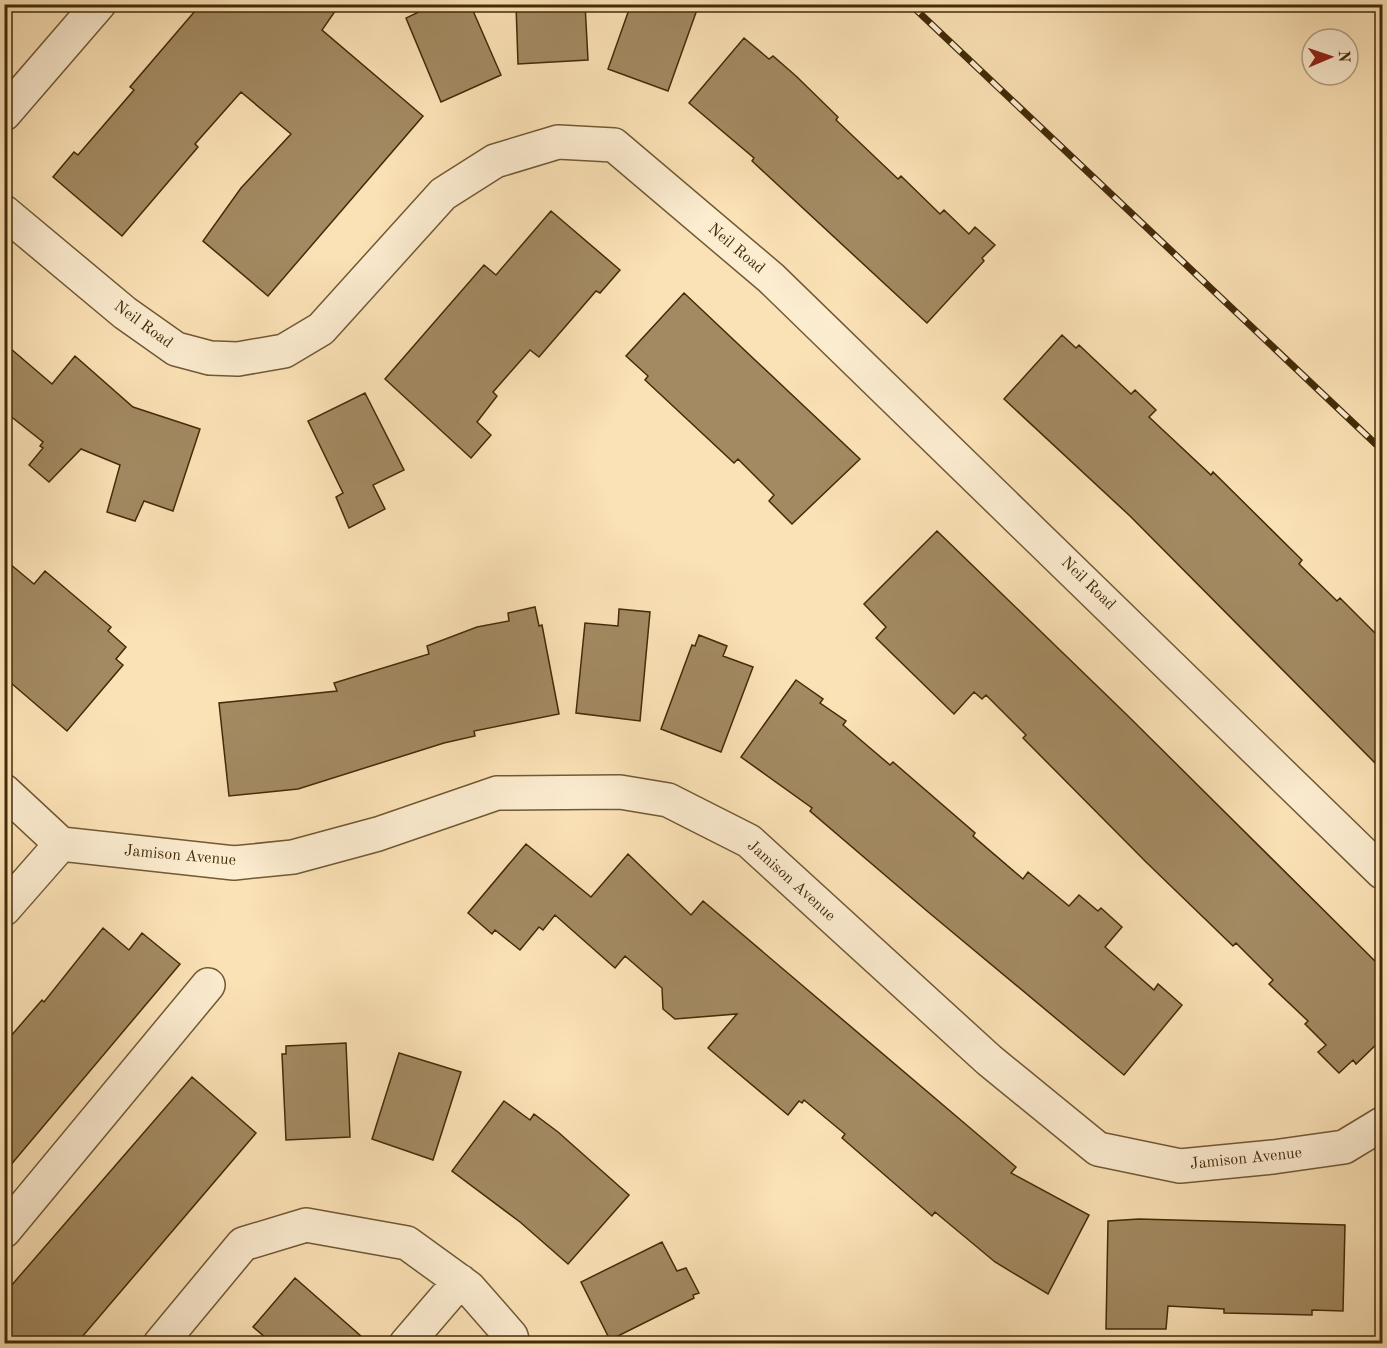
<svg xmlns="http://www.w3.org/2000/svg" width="1387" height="1348" viewBox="0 0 1387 1348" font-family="'Old Standard TT',serif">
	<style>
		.building { fill: #a38a62; stroke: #432b08; stroke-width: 1.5 }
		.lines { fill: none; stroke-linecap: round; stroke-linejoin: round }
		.minor-casing { stroke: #715934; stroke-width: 36 }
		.minor { stroke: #fcecd0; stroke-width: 33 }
		.rail-casing { stroke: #432b08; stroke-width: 7 }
		.rail { stroke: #fcecd0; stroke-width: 4.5; stroke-dasharray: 14; stroke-linecap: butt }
		.labels { text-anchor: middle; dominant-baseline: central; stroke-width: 5; stroke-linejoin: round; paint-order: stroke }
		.street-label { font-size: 16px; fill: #432b08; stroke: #fcecd0 }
	</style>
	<rect width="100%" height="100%" fill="#fbe2b6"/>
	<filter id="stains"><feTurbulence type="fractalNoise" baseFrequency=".00333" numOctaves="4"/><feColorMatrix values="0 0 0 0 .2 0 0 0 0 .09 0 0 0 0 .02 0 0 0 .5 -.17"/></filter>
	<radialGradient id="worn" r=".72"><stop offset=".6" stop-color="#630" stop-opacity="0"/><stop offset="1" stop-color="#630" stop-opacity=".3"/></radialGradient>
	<!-- building -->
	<path class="building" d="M201 4H340L322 30 423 116 268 296 203 241 241 188 291 134 241 92 195 144 198 147 122 236 53 177 74 152 78 155 134 90 130 87Z
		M435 4H470L501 75 441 102 406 18Z
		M521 4H585L588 60 518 64 516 5Z
		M631 4H699L668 91 608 69Z
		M744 38 769 59 773 56 796 76 838 117 836 120 898 179 901 176 940 214 944 210 969 234 975 227 995 245 982 258 984 261 927 323 752 161 754 158 689 103Z
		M551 211 620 270 600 293 596 291 539 357 530 350 493 392 497 396 477 422 491 435 471 458 385 379 484 265 496 275Z
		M684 293 860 459 792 524 769 501 774 495 738 459 734 463 645 380 648 376 626 356Z
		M1062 335 1076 348 1079 345 1131 394 1135 390 1156 410 1149 417 1211 475 1213 472 1302 560 1299 564 1337 601 1340 598 1383 641V771L1130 516 1004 399Z
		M4 343 52 384 75 356 133 407 200 429 173 511 144 501 135 521 107 512 120 465 81 449 49 482 29 465 43 448 40 446 43 442 4 411Z
		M365 393 404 470 373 485 385 509 349 528 336 497 343 493 308 421Z
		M937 531 1126 714 1383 969V1038L1356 1064 1353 1060 1339 1073 1318 1052 1326 1045 1305 1024 1308 1021 1269 984 1273 980 1236 943 1233 946 1146 862 1023 738 1026 735 986 695 982 699 974 692 954 714 876 638 886 627 864 604Z
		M4 559 34 584 45 571 111 627 108 631 126 647 116 659 123 665 67 731 4 677Z
		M535 607 539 626 542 625 559 714 474 731 475 736 444 743 298 789 229 796 219 703 337 691 334 683 429 654 427 646 477 627 509 621 508 613Z
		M619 609 650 612 640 721 576 713 585 623 618 626Z
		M699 635 727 646 723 656 753 667 721 752 661 729 692 645 695 646Z
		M796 680 823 699 820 703 846 721 843 725 890 765 893 762 975 833 973 836 1023 879 1028 872 1069 906 1079 895 1098 911 1101 908 1122 927 1105 947 1154 990 1158 984 1182 1005 1124 1075 927 911 810 811 812 808 741 757Z
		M526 844 591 897 628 854 691 915 703 901 1016 1167 1011 1173 1089 1215 1048 1294 995 1262 935 1212 932 1216 842 1138 845 1134 804 1100 802 1103 799 1101 788 1115 708 1048 737 1014 675 1019 663 1009 662 988 625 956 615 968 555 915 543 930 539 927 520 950 495 930 492 934 468 913Z
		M103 928 129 950 142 933 180 964 4 1173V1044L42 1000 44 1002Z
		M346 1043 350 1137 286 1140 282 1054H286V1046Z
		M399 1053 461 1072 433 1160 372 1139Z
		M192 1077 256 1133 76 1344H4V1294Z
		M504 1101 530 1120 534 1114 558 1132 629 1195 568 1264 520 1222 452 1171Z
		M1139 1219 1345 1225 1343 1311 1312 1310V1315L1224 1313V1309L1168 1306 1166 1329H1106L1108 1221Z
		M662 1242 677 1271 686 1268 699 1293 693 1295 694 1298 610 1340 581 1282Z
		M295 1278 370 1344H273L253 1327Z"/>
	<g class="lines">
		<!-- minor casing -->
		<g class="minor-casing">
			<path id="minor" d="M4 114 99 4
				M4 212 125 313 176 349 210 358 238 359 284 351 321 329 443 194 495 161 558 142 614 145 771 278 1382 872
				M4 791 61 844 234 863 293 857 378 834 497 793 620 792 668 800 749 841 989 1060 1098 1149 1180 1166 1273 1157 1344 1147 1382 1124
				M4 909 61 844
				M4 1231 208 985
				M160 1344 243 1244 306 1225 407 1243 469 1288 511 1336 513 1344
				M406 1344 460 1281"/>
		</g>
		<!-- minor -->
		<use href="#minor" class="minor"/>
		<!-- rail casing -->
		<g class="rail-casing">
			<path id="rail" d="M910 4 1382 450"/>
		</g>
		<!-- rail -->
		<use href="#rail" class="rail"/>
	</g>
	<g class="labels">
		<!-- street labels -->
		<g class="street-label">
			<text transform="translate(736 249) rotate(40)">Neil Road</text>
			<text transform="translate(143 325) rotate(36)">Neil Road</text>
			<text transform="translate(1088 584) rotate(44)">Neil Road</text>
			<text transform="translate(180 856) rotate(5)">Jamison Avenue</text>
			<text transform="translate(791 881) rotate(42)">Jamison Avenue</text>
			<text transform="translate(1246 1159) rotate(-6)">Jamison Avenue</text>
		</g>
	</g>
	<!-- margin -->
	<rect width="1387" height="1348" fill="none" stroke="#fbe2b6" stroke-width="24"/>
	<rect x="6" y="6" width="1375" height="1336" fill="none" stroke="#432b08" stroke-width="3"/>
	<rect x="12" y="12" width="1363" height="1324" fill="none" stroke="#432b08" stroke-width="1.5"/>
	<!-- north arrow -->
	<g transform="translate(1330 57) rotate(88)"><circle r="28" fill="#fcecd0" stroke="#b29f80" stroke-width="1.5"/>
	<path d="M0-4.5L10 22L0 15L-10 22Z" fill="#8f2418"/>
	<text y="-9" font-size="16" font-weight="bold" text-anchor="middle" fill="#432b08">N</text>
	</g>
	<rect width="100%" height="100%" filter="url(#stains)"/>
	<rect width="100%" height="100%" fill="url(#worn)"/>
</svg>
